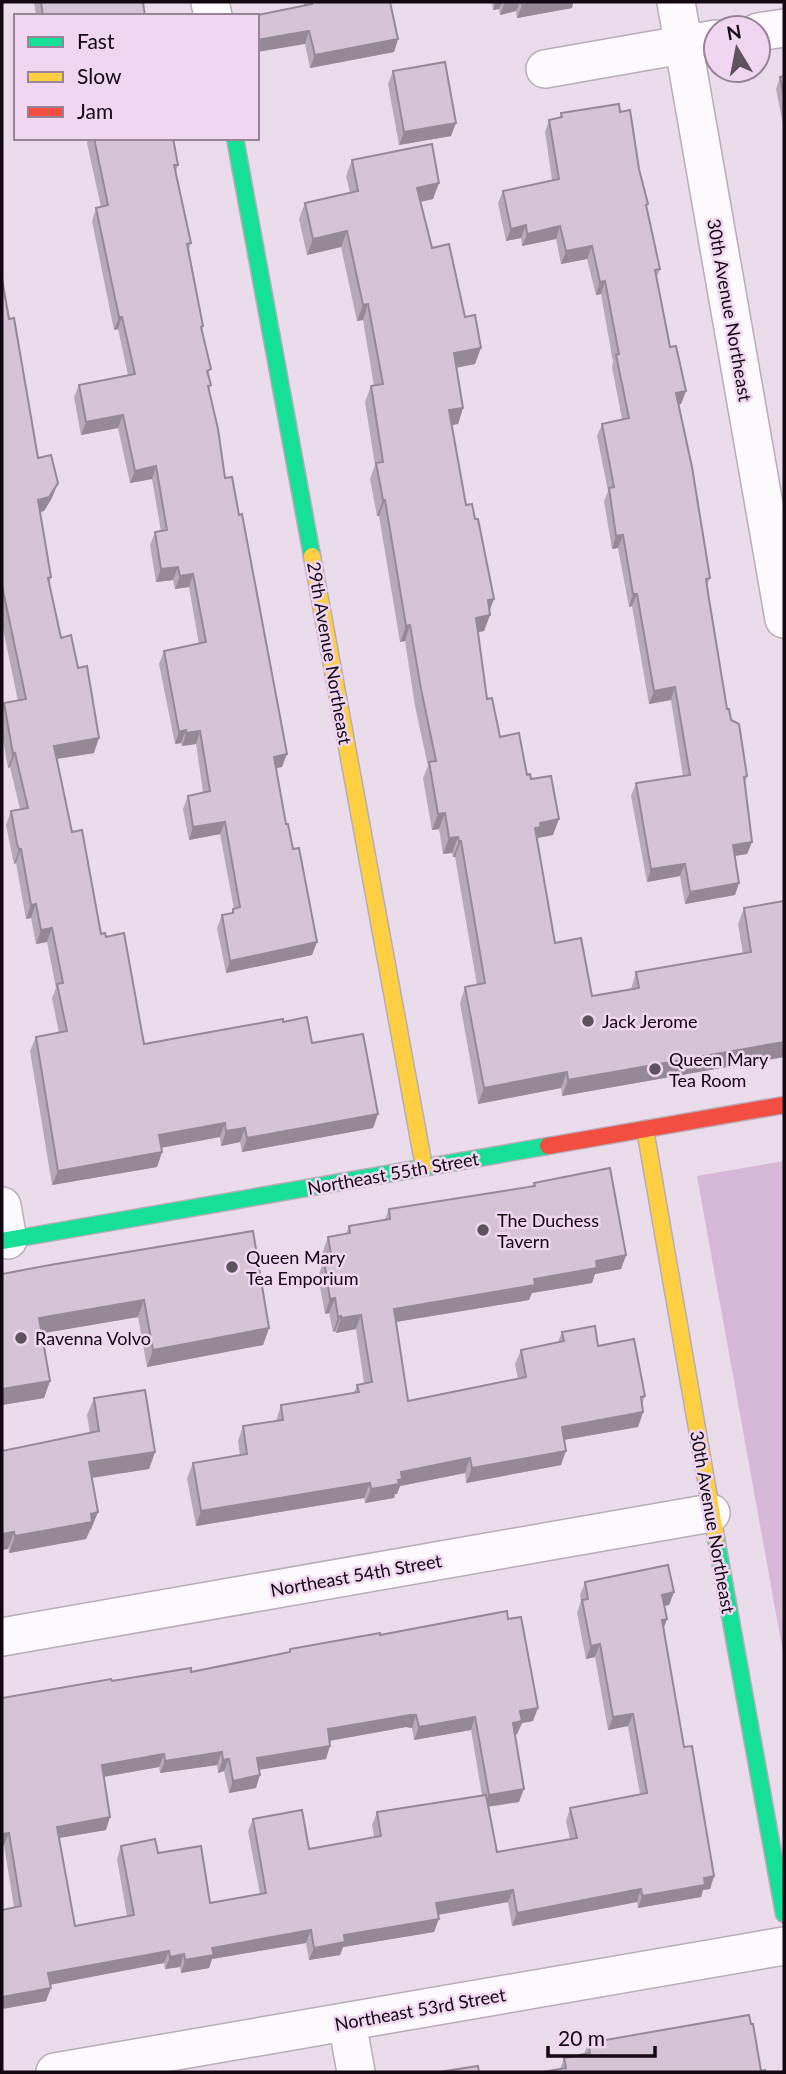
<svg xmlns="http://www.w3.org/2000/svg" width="786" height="2074" viewBox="0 0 786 2074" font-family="Lato,sans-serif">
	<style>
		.green { fill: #d8b8d8 }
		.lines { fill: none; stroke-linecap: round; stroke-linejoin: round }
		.street-casing { stroke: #b8adb8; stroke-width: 40 }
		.fast-casing { stroke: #b8adb8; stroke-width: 19 }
		.slow-casing { stroke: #b8adb8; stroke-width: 19 }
		.jam-casing { stroke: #b8adb8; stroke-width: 19 }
		.street { stroke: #fcfafc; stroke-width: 37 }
		.fast { stroke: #16e098; stroke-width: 16 }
		.slow { stroke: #ffcf43; stroke-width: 16 }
		.jam { stroke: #f24e42; stroke-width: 16 }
		.wall { fill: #b8a9b8; fill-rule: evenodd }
		.shaded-wall { fill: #968996 }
		.building { fill: #d6c4d6; stroke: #968996; stroke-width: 2 }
		.poi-dot { fill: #5d525d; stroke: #f0d6f0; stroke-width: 2.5 }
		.labels { text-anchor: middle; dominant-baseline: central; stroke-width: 5; stroke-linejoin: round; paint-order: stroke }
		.street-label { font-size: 18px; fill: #110811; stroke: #f0d6f0 }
		.poi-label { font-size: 18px; fill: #110811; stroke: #f0d6f0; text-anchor: start }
	</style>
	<rect width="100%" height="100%" fill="#eadcea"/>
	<!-- green -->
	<path class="green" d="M784 1161V1658L697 1176Z"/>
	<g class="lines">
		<!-- street casing -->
		<g class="street-casing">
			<path id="street" d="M210 2 213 16
				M676 2 784 619
				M758 32 784 28
				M545 69 716 39
				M2 1206 8 1240
				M2 1637 711 1513
				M347 2022 356 2072
				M55 2072 784 1946"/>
		</g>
		<!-- fast casing -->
		<g class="fast-casing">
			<path id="fast" d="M235 138 312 556
				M2 1241 548 1146
				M716 1538 784 1914"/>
		</g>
		<!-- slow casing -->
		<g class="slow-casing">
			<path id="slow" d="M312 556 424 1167
				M645 1129 716 1538"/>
		</g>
		<!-- jam casing -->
		<g class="jam-casing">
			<path id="jam" d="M548 1146 784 1105"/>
		</g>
		<!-- street -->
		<use href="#street" class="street"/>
		<!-- fast -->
		<use href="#fast" class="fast"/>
		<!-- slow -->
		<use href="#slow" class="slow"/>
		<!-- jam -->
		<use href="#jam" class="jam"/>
	</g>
	<!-- wall -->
	<path class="wall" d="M34 2H143L145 16H36Z
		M304 2H390L398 39 394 52 310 68 305 44Z
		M492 2H580L573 3 572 8 517 18 516 11 500 15 499 9 493 10Z
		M393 71 451 136 399 145 388 84Z
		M784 76V129L776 89 780 77Z
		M620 112 639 169 660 269 657 277 670 347 686 391 681 404 678 405 710 578 707 586 727 709 747 776 745 784 752 842 747 854 735 856V895L685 904 680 876 647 882 631 796 636 783 683 776 671 700 649 704 632 606 629 607 618 548 612 549 604 501 608 491 597 436 602 424 622 419 612 367 613 362 601 294 596 295 587 259 561 264 556 239 522 246 521 238 506 241 498 203 503 191 552 180 545 132 549 120 560 118 561 113Z
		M89 138H173L178 165 176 172 191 243 189 249 203 326 202 330 211 385 209 390 225 478 282 767 276 768 286 824 317 942 312 955 226 973 217 928 222 915 231 913 233 909H234L220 834 189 840 183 809 188 796 203 792 196 744 182 746 181 743 175 744 159 664 164 651 199 644 189 587 175 589 173 580 156 582 150 545 155 532 161 531 152 479 130 483 118 428 81 435 74 397 79 385 128 375 118 329 114 330 92 221 96 208 101 207 87 143Z
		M352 160 433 199 420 202 432 248 475 364 456 368 463 408 458 424 452 425 466 505 490 615 484 631 478 632 487 699 500 737 531 779 553 835 537 838 555 943 592 996 631 989 636 972 743 954 738 924 744 908 784 1057 562 1096 561 1088 478 1104 460 1003 465 987 477 985 455 857H453L452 853 443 854 439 829 432 830 423 778 428 766 415 706 405 641 400 642 379 516H377L370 479 375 465 365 402 371 386H374L363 320 357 321 341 247 307 255 299 219 305 203 350 193 346 176Z
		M2 279 38 458 52 498 44 511 40 512 51 577 49 584 61 638 94 753 57 759 72 832 101 934 144 1044 283 1022 312 1043 378 1114 373 1128 242 1152 240 1142 221 1146 220 1137 161 1148 162 1152 157 1167 52 1185 30 1051 36 1037 59 1033 52 998 56 988 47 942 36 944 31 918 26 919 16 863 14 864 6 825 11 811 20 809 10 767 8 768 2 733V710L4 703 18 701 2 624Z
		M534 1183 626 1255 621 1269 595 1274 592 1283 532 1293 529 1300 396 1322 408 1401 518 1379 515 1364 521 1350 558 1342 562 1332 598 1346 645 1396 642 1404 643 1412 638 1427 564 1440 561 1465 466 1483 465 1473 400 1486 397 1494H395L394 1498 365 1503 364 1498 196 1526 187 1478 193 1463 240 1455 238 1441 243 1426 276 1421 281 1405 354 1393 357 1385 364 1383 356 1329 336 1333 335 1331 333 1332 329 1313 325 1314 318 1276 324 1261 323 1251 328 1237 346 1234 349 1226 385 1219 389 1209 533 1186Z
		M50 1265 269 1328 263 1345 147 1367 138 1317 42 1333 50 1381 44 1398 2 1405Z
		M94 1398 155 1452 149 1469 92 1478 98 1512 91 1529 90 1530 86 1539 9 1553 2 1451 90 1433 87 1415Z
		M585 1582 674 1592 669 1605 664 1606 667 1619 664 1628 684 1747 714 1876 710 1889 703 1890 701 1897 638 1908 637 1902 512 1926 508 1902 438 1915 434 1932 343 1947 340 1955 309 1960 306 1943 212 1959 209 1968 181 1973 180 1967 165 1969 164 1963 50 1984 46 2001 2 2009V1910L14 1907 4 1845 2 1846V1698L112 1681 191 1672 289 1652 290 1649 380 1635 533 1721 522 1723 517 1734 515 1735 519 1802 488 1807 497 1852 570 1839 566 1821 570 1808 640 1794 628 1726 608 1730 595 1657 586 1659 577 1613 581 1601 580 1595ZM406 1727 412 1728 414 1740 471 1730 482 1795 377 1812 372 1825 374 1837 309 1849 253 1819 248 1831 260 1894 210 1903 158 1853 121 1846 117 1859 127 1916 75 1926 59 1838 106 1830 103 1777 159 1767 160 1773 217 1765 218 1773 224 1771 229 1793 256 1788 259 1769 326 1759 329 1741Z
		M588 2043 761 2071 560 2069 564 2058 584 2054Z"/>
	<!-- shaded-wall -->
	<path class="shaded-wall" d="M496 2H502L499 9 493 10Z
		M505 2H520L516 11 500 15Z
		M538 2H580L573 3 572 8 517 18 522 5Z
		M309 31 305 44 257 52V40Z
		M398 39 394 52 310 68 315 55Z
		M456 123 451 136 399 145 404 132Z
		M439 183 433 199 411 204 417 188Z
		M526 225 521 238 506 241 511 229Z
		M560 226 556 239 522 246 527 234Z
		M347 231 341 247 307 255 313 239Z
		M592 246 587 259 561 264 566 251Z
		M605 281 601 294 596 295 600 282Z
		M368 304 363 320 357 321 363 305Z
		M119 317H122L118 329 114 330Z
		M481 348 475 364 448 369 454 353Z
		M686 391 681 404 671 406 676 393Z
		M463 408 458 424 444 426 449 410Z
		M123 415 118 428 81 435 86 422Z
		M156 466 152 479 130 483 135 471Z
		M58 483 52 498 44 511 33 514 38 500Z
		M383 500H385L379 516H377Z
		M623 535 618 548 612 549 616 536Z
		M178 567 173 580 156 582 161 569Z
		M193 574 189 587 175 589 180 576Z
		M633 594H637L632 606 629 607Z
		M494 599 488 615V600Z
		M490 615 484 631 470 634 476 618Z
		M410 625 405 641 400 642 406 626Z
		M675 687 671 700 649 704 654 691Z
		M186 730 181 743 175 744 179 732Z
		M200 731 196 744 182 746 186 733Z
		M99 738 94 753 49 760 54 746Z
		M15 753 10 767 8 768 13 754Z
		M287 754 282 767 269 769 274 757Z
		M445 813 439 829 432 830 438 814Z
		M559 819 553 835 537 838 535 828 540 823Z
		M225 822 220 834 189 840 193 827Z
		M458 837 452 853 443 854 449 838Z
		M459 841H461L455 857H453Z
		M752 842 747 854 728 857 733 845Z
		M19 849H21L16 863 14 864Z
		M685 864 680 876 647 882 651 869Z
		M739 883 735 895 685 904 690 892Z
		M36 904 31 918 26 919 31 905Z
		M52 928 47 942 36 944 41 930Z
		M317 942 312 955 226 973 230 961Z
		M784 1042V1057L562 1096 568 1080Z
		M567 1072 561 1088 478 1104 484 1088Z
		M378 1114 373 1128 242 1152 247 1138Z
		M225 1123 220 1137 154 1149 159 1135Z
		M245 1128 240 1142 221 1146 226 1131Z
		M162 1152 157 1167 52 1185 58 1171Z
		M626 1255 621 1269 595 1274 592 1283 532 1293 529 1300 389 1323 394 1309 534 1279 596 1261Z
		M335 1298 329 1313 325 1314 330 1299Z
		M144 1300 138 1317 33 1335 39 1318Z
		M361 1315 356 1329 336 1333 341 1318Z
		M341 1316 335 1331 333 1332 338 1317Z
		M269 1328 263 1345 147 1367 153 1350Z
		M50 1381 44 1398 2 1405V1389Z
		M643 1412 638 1427 557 1441 562 1427Z
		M566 1451 561 1465 466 1483 472 1468Z
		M155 1452 149 1469 83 1479 89 1462Z
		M470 1458 465 1473 400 1486 397 1494H395L394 1498 365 1503 371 1489 401 1472Z
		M370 1483 364 1498 196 1526 201 1511Z
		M98 1512 91 1529 90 1530 86 1539 9 1553 15 1536Z
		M14 1532 8 1549 2 1550V1534Z
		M674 1592 669 1605 657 1607 662 1595Z
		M667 1619 662 1631V1620Z
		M600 1644 595 1657 586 1659 591 1646Z
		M538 1708 533 1721 522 1723 517 1734 508 1736 513 1723 520 1711Z
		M633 1714 628 1726 608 1730 613 1717Z
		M410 1715H416L412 1728 406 1727 323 1742 328 1729Z
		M475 1717 471 1730 414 1740 419 1727Z
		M330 1746 326 1759 252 1771 257 1758Z
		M222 1752 217 1765 160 1773 165 1761Z
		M164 1754 159 1767 97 1778 102 1765Z
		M229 1759 224 1771 218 1773 223 1760Z
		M260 1775 256 1788 229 1793 233 1781Z
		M524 1789 519 1802 484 1807 489 1795Z
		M110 1817 106 1830 53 1839 57 1827Z
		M9 1833 4 1845 2 1846V1834Z
		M714 1876 710 1889 703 1890 701 1897 638 1908 642 1896 704 1878Z
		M641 1889 637 1902 512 1926 517 1913Z
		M513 1890 508 1902 431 1916 436 1903Z
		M439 1919 434 1932 343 1947 340 1955 309 1960 314 1948 344 1935Z
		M311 1930 306 1943 212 1959 209 1968 181 1973 185 1960 212 1948Z
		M169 1951 164 1963 44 1986 48 1973Z
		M184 1954 180 1967 165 1969 170 1957Z
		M51 1988 46 2001 2 2009V1997Z"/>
	<!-- building -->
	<path class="building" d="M41 2H143L145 16H69L68 14 61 16H43Z
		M311 2H390L398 39 315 55 309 31 257 40V16H253L312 4Z
		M521 2H538L522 5Z
		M445 62 456 123 404 132 393 71Z
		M784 76V96L780 77Z
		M619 104 620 112 630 110 639 169 648 204 646 205 660 269 655 270 670 347 676 346 686 391 676 393 692 467 710 578 706 579 708 593 727 709H729L731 720 739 724 747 776 744 777 752 842 733 845 739 883 690 892 685 864 651 869 636 783 690 775 675 687 654 691 637 594H633L623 535 616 536 609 488 614 487 602 424 629 418 616 355 619 354 605 281 600 282 592 246 566 251 560 226 527 234 526 225 511 229 503 191 559 179 549 120 562 117 561 113Z
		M94 138H173L178 165H174L191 243 187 244 203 326 201 327 211 369 207 371 211 385 208 386 218 429 225 478 232 477 239 515 242 514 287 754 274 757 286 824H288L293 849 299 848 317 942 230 961 222 915 233 913V909L240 907 225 822 193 827 188 796 210 791 200 731 186 733V730L179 732 164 651 206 642 193 574 180 576 178 567 161 569 155 532 167 530 156 466 135 471 123 415 86 422 79 385 135 374 122 317H119L96 208 108 205Z
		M432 144 439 183 417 188 432 248 449 244 465 317 475 315 481 348 454 353 463 408 449 410 466 505 472 504 475 519H478L494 599 488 600 490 615 476 618 487 699 492 698 500 737 519 733 527 775 530 774 531 779 551 776 559 819 540 823 541 827 535 828 555 943 581 938 592 996 639 988 636 972 751 952 744 908 784 901V1042L568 1080 567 1072 484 1088 465 987 485 983 461 841H459L458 837 449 838 445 813 438 814 429 762 436 761 421 689 410 625 406 626 385 500H383L376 463 383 462 371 386 383 384 368 304 363 305 347 231 313 239 305 203 358 191 352 160Z
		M2 279 9 319 14 318 38 458 51 455 58 483 49 497 38 500 51 577 48 578 61 638 71 635 78 668 87 666 99 738 54 746 72 832 82 830 101 934 105 933 106 937 124 933 144 1044 283 1019V1022L307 1017 312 1043 363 1034 378 1114 247 1138 245 1128 226 1131 225 1123 159 1135 162 1152 58 1171 36 1037 67 1031 57 984 63 983 52 928 41 930 36 904 31 905 21 849H19L17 844 11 811 28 808 15 753 13 754 4 703 26 699 2 586Z
		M610 1168 626 1255 596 1261 597 1268 534 1279 535 1285 394 1309 408 1401 526 1377 521 1350 564 1341 562 1332 595 1326 598 1346 634 1339 645 1396 641 1397 643 1412 562 1427 566 1451 472 1468 470 1458 401 1472 402 1479 398 1480 399 1484 371 1489 370 1483 201 1511 193 1463 247 1454 243 1426 283 1420 281 1405 359 1392 357 1385 372 1382 361 1315 341 1318V1316L338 1317 335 1298 330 1299 324 1261 332 1260 328 1237 350 1233 349 1226 390 1219 389 1209 535 1186 534 1183Z
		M253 1231 269 1328 153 1350 144 1300 39 1318 50 1381 2 1389V1274L50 1265Z
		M145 1390 155 1452 89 1462 98 1512 91 1514 92 1522 15 1536 14 1532 2 1534V1451L99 1431 94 1398Z
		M668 1565 674 1592 662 1595 667 1619 662 1620 684 1747 692 1746 714 1876 704 1878 705 1885 642 1896 641 1889 517 1913 513 1890 436 1903 439 1919 344 1935 345 1942 314 1948 311 1930 212 1948 214 1955 185 1960 184 1954 170 1957 169 1951 48 1973 51 1988 2 1997V1910L21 1906 9 1833 2 1834V1698L111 1679 112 1681 191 1668V1672L290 1652V1649L380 1633V1635L507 1611 508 1619 521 1617 538 1708 520 1711 522 1721 513 1723 524 1789 489 1795 475 1717 419 1727 416 1715H410L328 1729 330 1746 257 1758 260 1775 233 1781 229 1759 223 1760 222 1752 165 1761 164 1754 102 1765 110 1817 57 1827 75 1926 134 1915 121 1846 155 1839 158 1853 201 1846 210 1903 266 1893 253 1819 302 1810 309 1849 381 1836 377 1812 486 1795 497 1852 577 1838 570 1808 647 1793 633 1714 613 1717 600 1644 591 1646 582 1600 588 1599 585 1582Z
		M749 2015 751 2024H753L761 2071 765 2070V2072H543L566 2068 564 2058 590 2053 588 2043Z
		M478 2066 479 2072H439Z"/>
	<!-- markers -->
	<g class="poi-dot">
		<circle cx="588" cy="1021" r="7"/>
		<circle cx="655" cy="1069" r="7"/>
		<circle cx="483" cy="1230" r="7"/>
		<circle cx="232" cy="1267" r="7"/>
		<circle cx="21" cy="1338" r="7"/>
	</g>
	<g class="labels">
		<!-- street labels -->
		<g class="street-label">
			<text transform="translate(730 310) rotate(80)">30th Avenue Northeast</text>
			<text transform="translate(330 653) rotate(80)">29th Avenue Northeast</text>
			<text transform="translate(393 1173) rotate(-10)">Northeast 55th Street</text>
			<text transform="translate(713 1522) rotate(80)">30th Avenue Northeast</text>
			<text transform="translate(356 1575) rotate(-10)">Northeast 54th Street</text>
			<text transform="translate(420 2009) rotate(-10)">Northeast 53rd Street</text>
		</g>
		<!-- poi labels -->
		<g class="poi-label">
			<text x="602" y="1021">Jack Jerome</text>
			<text x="669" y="1059">Queen Mary<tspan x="669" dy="21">Tea Room</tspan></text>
			<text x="497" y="1220">The Duchess<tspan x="497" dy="21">Tavern</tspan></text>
			<text x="246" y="1257">Queen Mary<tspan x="246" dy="21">Tea Emporium</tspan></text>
			<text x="35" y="1338">Ravenna Volvo</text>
		</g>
	</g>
	<!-- border -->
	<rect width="786" height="2074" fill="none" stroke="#110811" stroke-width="7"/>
	<!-- legend -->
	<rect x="14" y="14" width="245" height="126" fill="#f0d6f0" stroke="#978497" stroke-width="2"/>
	<rect x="28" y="37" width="35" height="10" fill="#16e098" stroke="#978497" stroke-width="2"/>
	<text x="77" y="49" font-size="21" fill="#110811">Fast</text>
	<rect x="28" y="72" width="35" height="10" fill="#ffcf43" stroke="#978497" stroke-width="2"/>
	<text x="77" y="84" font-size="21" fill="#110811">Slow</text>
	<rect x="28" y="107" width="35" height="10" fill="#f24e42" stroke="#978497" stroke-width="2"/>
	<text x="77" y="119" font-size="21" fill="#110811">Jam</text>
	<!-- north arrow -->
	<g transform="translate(737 49) rotate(350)"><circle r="33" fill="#f0d6f0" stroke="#978497" stroke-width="2"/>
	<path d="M0-5L12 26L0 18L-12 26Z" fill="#5d525d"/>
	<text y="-10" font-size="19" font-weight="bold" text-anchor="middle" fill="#110811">N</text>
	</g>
	<!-- scale -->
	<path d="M548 2046v10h107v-10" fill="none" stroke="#110811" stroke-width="3.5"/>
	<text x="558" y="2046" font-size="21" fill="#110811" stroke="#f0d6f0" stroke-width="5" paint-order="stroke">20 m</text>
</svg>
